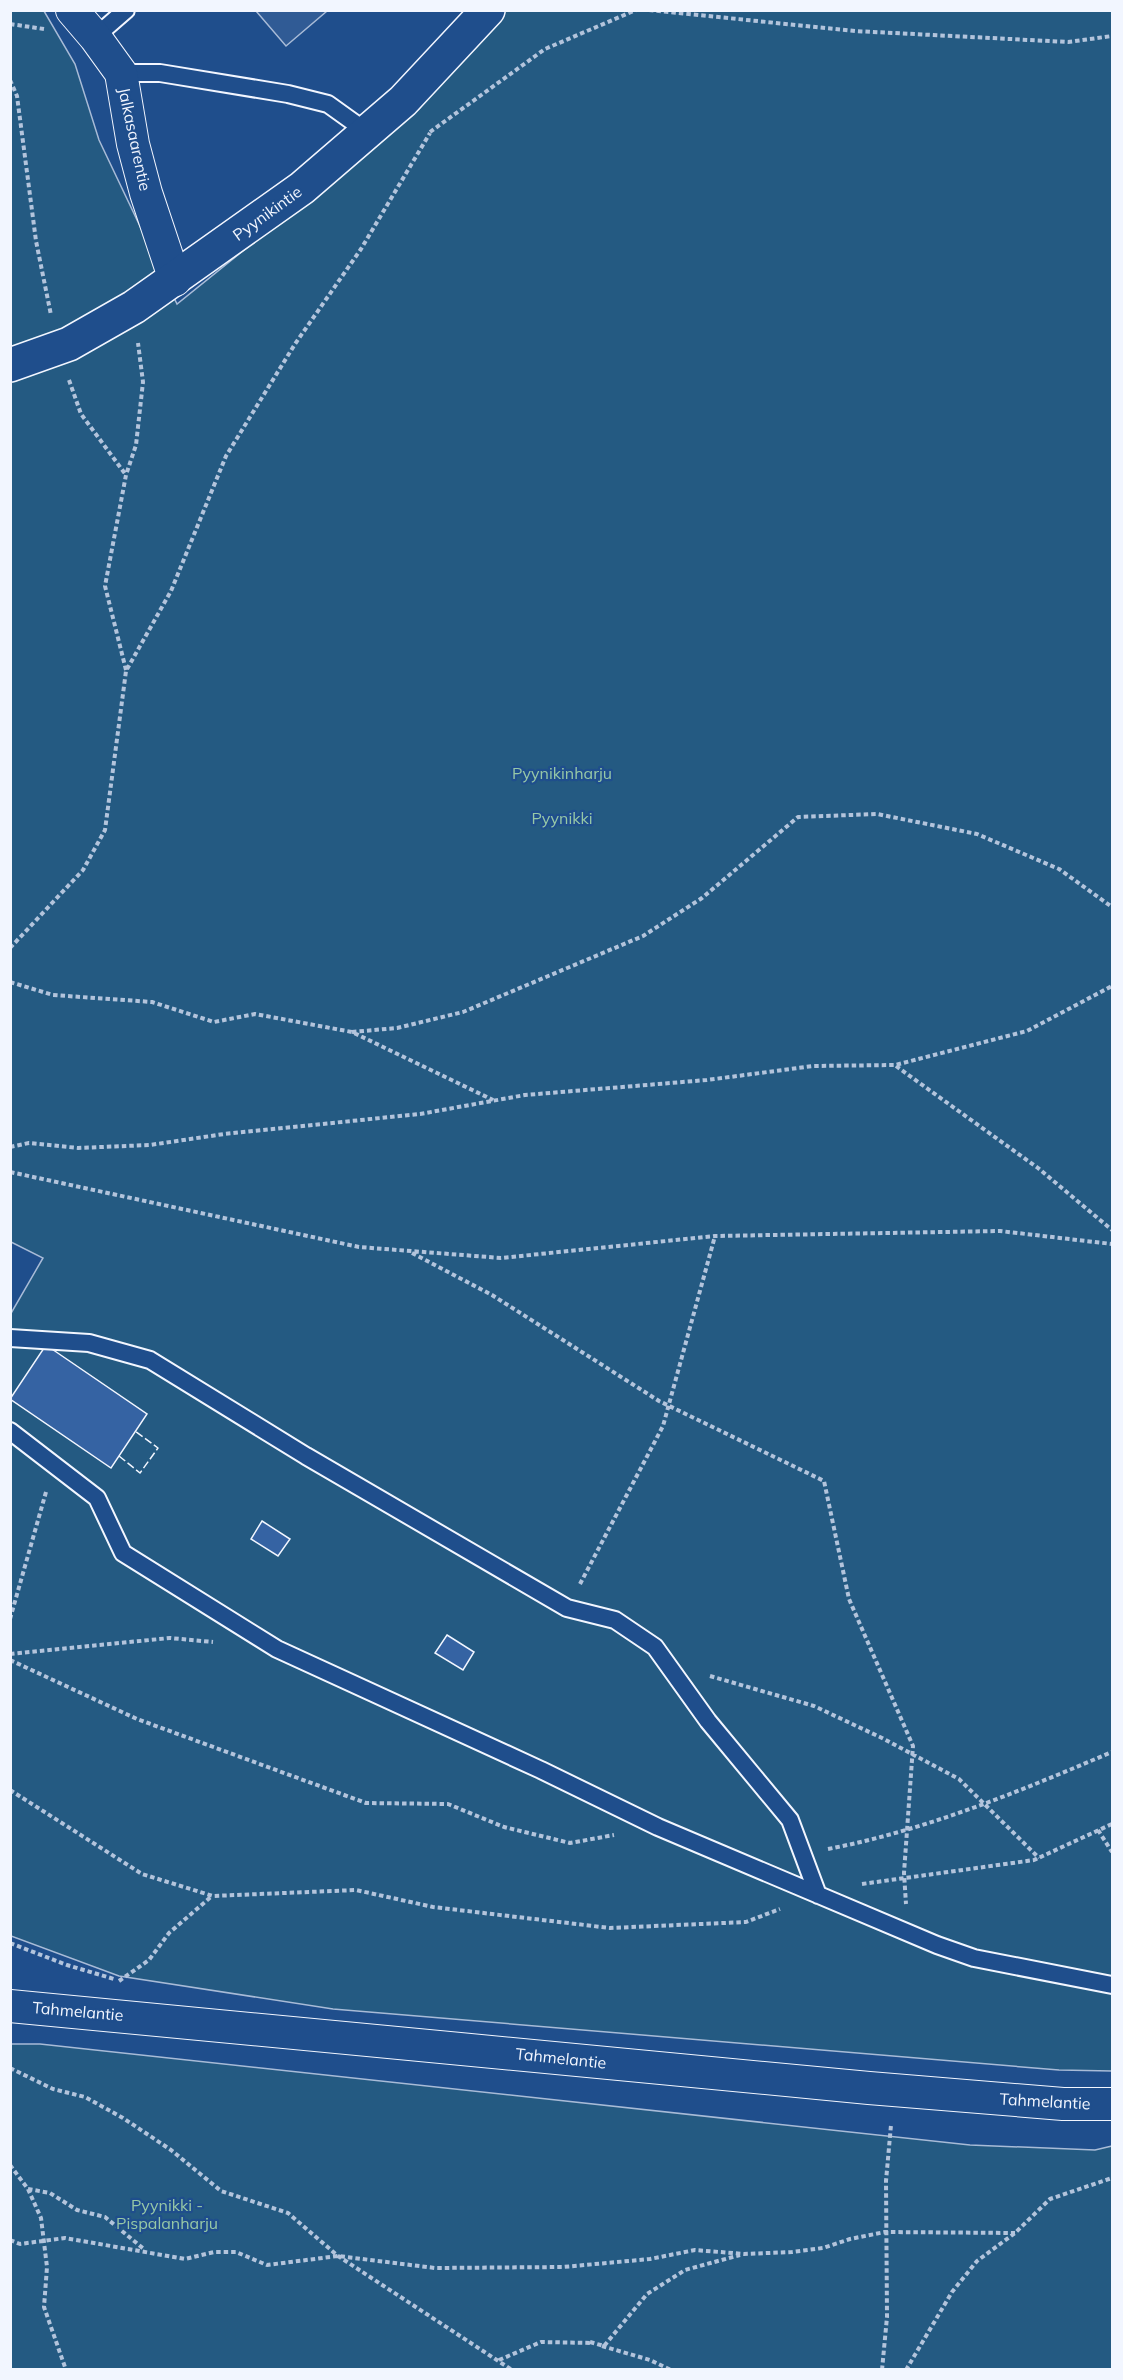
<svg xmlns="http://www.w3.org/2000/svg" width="1123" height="2380" viewBox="0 0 1123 2380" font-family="Mulish,sans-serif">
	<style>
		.green { fill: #245a82; stroke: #a8bbd7; stroke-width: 1.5 }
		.parking { fill: #305b95; stroke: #a8bbd7; stroke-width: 1.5 }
		.building { fill: #3563a3; stroke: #f2f6ff; stroke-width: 1.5 }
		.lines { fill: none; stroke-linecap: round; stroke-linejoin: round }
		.service-casing { stroke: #f2f6ff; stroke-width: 20 }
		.minor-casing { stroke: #f2f6ff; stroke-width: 34 }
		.tertiary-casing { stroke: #f2f6ff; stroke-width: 36 }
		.path { stroke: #b3c4dc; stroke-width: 4; stroke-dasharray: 4.5 3; stroke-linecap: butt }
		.service { stroke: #1f4e8c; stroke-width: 16 }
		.minor { stroke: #1f4e8c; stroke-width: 32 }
		.tertiary { stroke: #1f4e8c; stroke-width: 33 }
		.fence { stroke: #f2f6ff; stroke-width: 1.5; stroke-dasharray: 8 3; stroke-linecap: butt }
		.labels { text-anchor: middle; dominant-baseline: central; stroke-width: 4.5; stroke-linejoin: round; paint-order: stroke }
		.street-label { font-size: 16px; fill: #f2f6ff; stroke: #1f4e8c }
		.park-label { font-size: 16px; fill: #97c8a6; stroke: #1f4e8c }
	</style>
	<rect width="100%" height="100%" fill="#1f4e8c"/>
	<!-- green -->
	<path class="green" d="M11 11H44L75 64 99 140 177 304 419 109 501 11H1112V2071L1059 2070 333 2009 119 1976 11 1936 10 1315 43 1258 11 1242Z
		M11 2044H40L970 2145 1095 2150 1112 2146V2369H11Z"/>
	<!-- parking -->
	<path class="parking" d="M256 11H327L286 46Z"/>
	<!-- building -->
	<path class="building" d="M46 1345 147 1414 111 1468 10 1399Z
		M262 1521 290 1539 278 1556 251 1539Z
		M447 1635 474 1652 463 1670 435 1653Z"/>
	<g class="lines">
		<!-- service casing -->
		<g class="service-casing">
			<path id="service" d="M95 37 126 10
				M121 73H160L288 94 328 104 367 132
				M10 1338 89 1343 150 1360 306 1456 567 1608 615 1620 655 1647 708 1721 790 1820 818 1895
				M10 1431 97 1498 123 1553 277 1649 541 1770 658 1827 937 1945 974 1958 1112 1985"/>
		</g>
		<!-- minor casing -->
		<g class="minor-casing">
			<path id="minor" d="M72 10 95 37 121 73 133 144 146 193 175 280
				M10 2006 869 2088 1063 2104H1112"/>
		</g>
		<!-- tertiary casing -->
		<g class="tertiary-casing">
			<path id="tertiary" d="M10 365 69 344 134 307 302 188 403 101 488 10"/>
		</g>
		<!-- path -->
		<path class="path" d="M649 10 855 31 1068 42 1112 36
			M10 24 44 29
			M10 80 17 96 36 241 51 315
			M430 132 545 49 636 10
			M69 380 81 414 126 475
			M126 670 105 586 126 475 136 445 143 382 138 343
			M10 948 83 870 105 830 126 671 171 591 226 456 295 344 361 249 430 133
			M10 982 53 995 152 1002 214 1022 255 1014 352 1032 493 1100
			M352 1032 397 1028 463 1012 643 936 702 898 798 817 877 814 977 834 1059 869 1112 907
			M896 1066 1038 1168 1112 1230
			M10 1147 29 1143 78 1148 150 1145 224 1134 420 1114 525 1095 707 1080 813 1066 895 1065 1027 1031 1112 986
			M10 1172 359 1247 501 1258 715 1236 1000 1231 1112 1244
			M412 1253 492 1295 659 1401 824 1481 849 1599 913 1746 904 1873 906 1904
			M580 1584 663 1426 715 1236
			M10 1619 46 1492
			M10 1654 170 1638 213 1642
			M10 1660 137 1719 366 1803 448 1804 504 1827 570 1843 614 1835
			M710 1676 814 1706 882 1738 959 1779 1039 1858
			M10 1790 142 1874 213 1896 356 1890 433 1907 610 1928 746 1922 780 1909
			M1098 1830 1112 1852
			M828 1849C927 1830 1020 1791 1112 1752
			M862 1884 1034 1860 1112 1824
			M10 1943 67 1965 114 1979
			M119 1981 149 1960 169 1933 212 1896
			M10 2068 53 2089 85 2097 123 2118 171 2150 221 2191 288 2213 338 2256 512 2370
			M10 2165 28 2189 41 2218 47 2267 44 2307 66 2370
			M28 2189 50 2193 77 2210 105 2217 145 2250
			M10 2240 20 2244 65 2238 185 2259 214 2252H236L267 2265 338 2256 435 2268 563 2267 650 2259 695 2250 744 2254 792 2252 823 2248 850 2239 885 2232 1015 2233
			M590 2342 604 2346 647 2294 685 2270 740 2255
			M602 2346 650 2360 671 2370
			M499 2360 541 2342 592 2343
			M882 2370 887 2317 886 2181 891 2125
			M906 2370 952 2292 977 2261 1015 2233 1050 2199 1112 2178"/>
		<!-- service -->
		<use href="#service" class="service"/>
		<!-- minor -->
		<use href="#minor" class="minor"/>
		<!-- tertiary -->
		<use href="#tertiary" class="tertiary"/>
		<!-- fence -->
		<path class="fence" d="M119 1456 140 1473 158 1448 135 1431"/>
	</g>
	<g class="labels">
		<!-- street labels -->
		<g class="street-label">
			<text transform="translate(135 139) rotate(78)">Jalkasaarentie</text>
			<text transform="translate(267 213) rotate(-36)">Pyynikintie</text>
			<text transform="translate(78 2011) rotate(5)">Tahmelantie</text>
			<text transform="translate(561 2058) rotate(6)">Tahmelantie</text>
			<text transform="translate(1045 2101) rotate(3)">Tahmelantie</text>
		</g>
		<!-- park labels -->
		<g class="park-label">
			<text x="562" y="773">Pyynikinharju</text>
			<text x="562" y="818">Pyynikki</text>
			<text x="167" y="2205">Pyynikki -<tspan x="167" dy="18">Pispalanharju</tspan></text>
		</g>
	</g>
	<!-- border -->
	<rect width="1123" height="2380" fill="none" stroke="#f2f6ff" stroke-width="24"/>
</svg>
